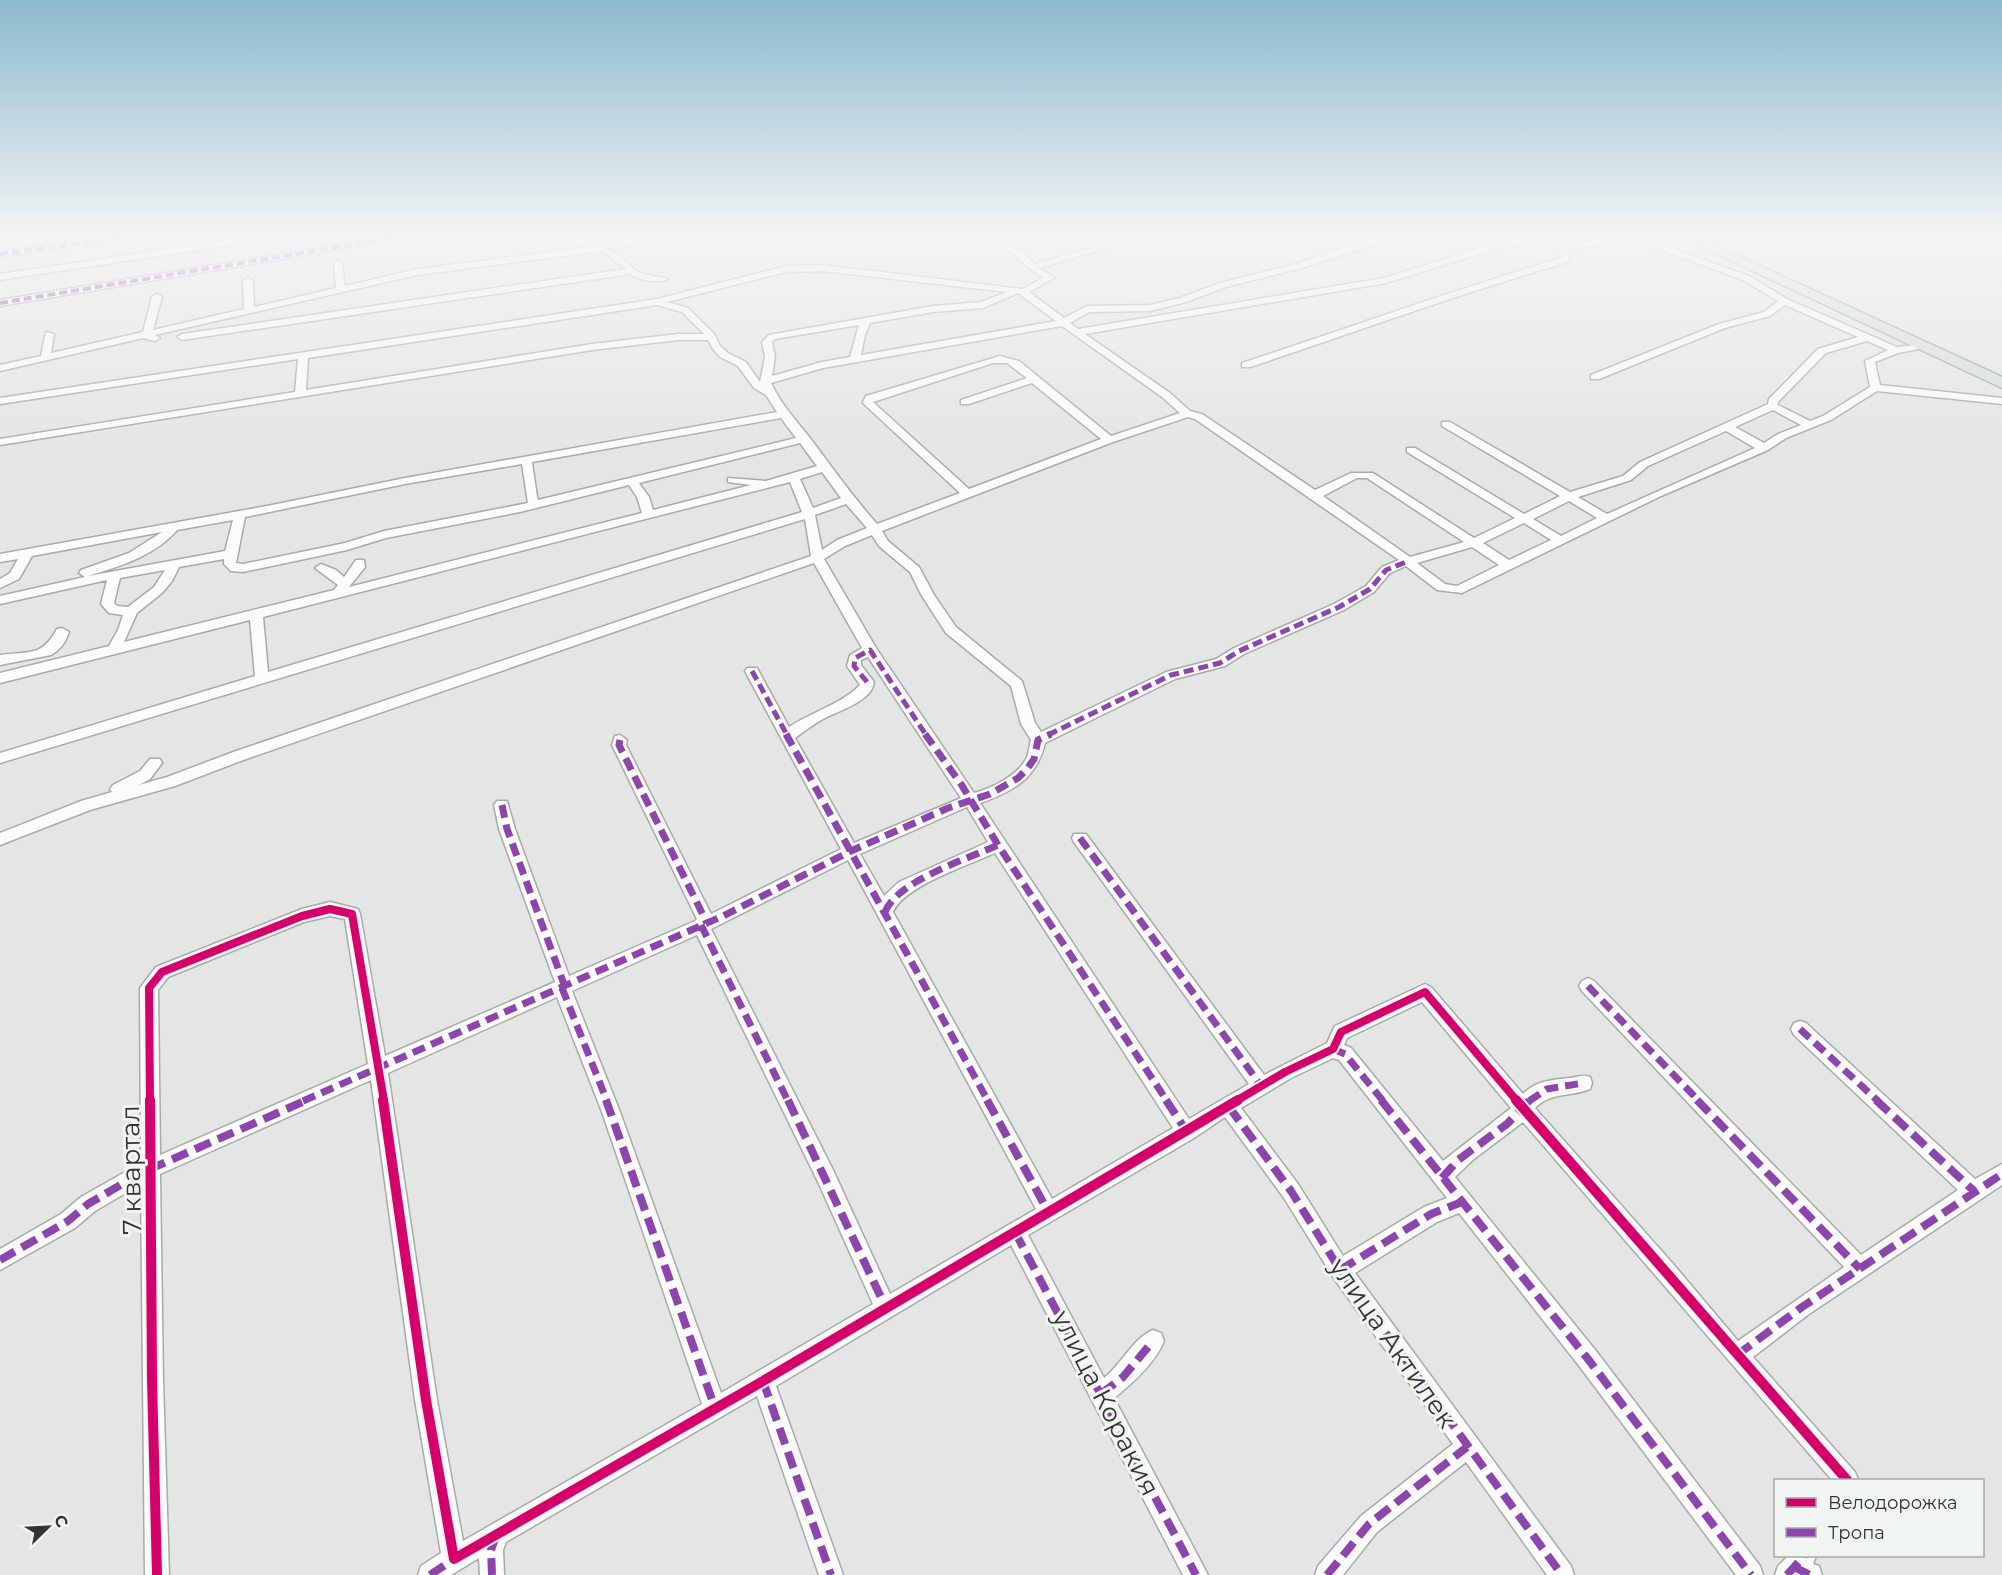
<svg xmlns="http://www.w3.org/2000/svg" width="2002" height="1575" viewBox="0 0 2002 1575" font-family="Montserrat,sans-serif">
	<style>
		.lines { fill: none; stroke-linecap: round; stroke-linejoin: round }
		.minor-casing { stroke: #a8aaa8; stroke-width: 3 }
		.trunk-casing { stroke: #9aa79e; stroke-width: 3 }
		.minor { fill: #fbfbfb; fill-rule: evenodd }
		.trunk { fill: #d6dfd8; fill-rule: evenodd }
		.quiet-far3 { stroke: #8e44ad; stroke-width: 4; stroke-dasharray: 8 4; stroke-linecap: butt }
		.quiet-far2 { stroke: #8e44ad; stroke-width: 5; stroke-dasharray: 10 5; stroke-linecap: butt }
		.quiet-far1 { stroke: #8e44ad; stroke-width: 7; stroke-dasharray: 13 7; stroke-linecap: butt }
		.quiet { stroke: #8e44ad; stroke-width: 8; stroke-dasharray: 17 8; stroke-linecap: butt }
		.cycleway-far1-casing { stroke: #f1f5f1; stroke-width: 12 }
		.cycleway-casing { stroke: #f1f5f1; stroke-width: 14 }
		.cycleway-far1 { stroke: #d6006c; stroke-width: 8 }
		.cycleway { stroke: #d6006c; stroke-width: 10 }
		.labels { text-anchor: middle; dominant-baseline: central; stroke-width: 6; stroke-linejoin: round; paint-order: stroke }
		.near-street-label { font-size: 26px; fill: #323432; stroke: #f1f5f1 }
	</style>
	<rect width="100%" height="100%" fill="#e4e6e5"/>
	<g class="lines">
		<!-- minor casing -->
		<g class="minor-casing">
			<path id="minor" d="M120 235H140L136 238 0 257V251Z
				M263 235H282L278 238 0 280V274Z
				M396 235H414L410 238 0 306V300Z
				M621 235H629L634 244 633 246H627Z
				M994 235H1003L1009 241 1034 235H1047L1014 245 1035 264 1138 235H1150L1040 268 1054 278 1029 292 1064 318 1087 306 1150 305 1180 298 1220 283 1296 264 1352 245 1393 235H1406L1302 268 1226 287 1186 302 1150 311 1089 312 1070 323 1078 329 1384 278 1497 243 1540 235H1556L1552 238 1502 247 1386 283 1085 334 1170 393 1190 411 1202 414 1315 490 1351 473H1373L1474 538 1515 518 1407 452V448H1415L1524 514 1560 496 1442 426V422H1450L1570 492 1623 476 1640 462 1768 404 1769 399 1818 349 1858 337 1785 305 1770 316 1725 328 1599 379H1591V375L1719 324 1764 312 1778 301 1743 280 1628 238 1568 251 1570 254 1568 262C1461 293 1356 332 1250 367H1242V363C1348 328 1454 290 1561 258L1560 247 1621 235H1635L1749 276 1787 299 1897 347 1924 344V348L1898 353 1875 362 1880 385 2002 398V404L1877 391 1831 420 1786 438 1768 450 1661 496 1462 593 1437 590 1406 566 1390 573 1374 592 1344 610 1244 654 1225 666 1175 679 1045 743C1037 778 1013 792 980 803L1189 1119 1249 1084 1074 842 1072 838 1074 834H1086L1264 1075 1327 1043 1335 1026 1425 984 1431 987 1523 1094C1537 1080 1552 1080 1570 1078 1578 1077 1582 1074 1590 1077L1592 1083 1590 1089C1571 1097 1550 1092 1535 1108L1674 1265 1738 1341 1844 1267 1582 991 1579 986 1582 981 1588 978 1594 981 1861 1255 1958 1190 1794 1035 1791 1029 1794 1023 1800 1021 1806 1023 1975 1179 2002 1164V1185L1809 1314 1753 1357 1855 1472 1858 1480H1832L1523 1122 1474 1159 1455 1177 1596 1351 1760 1566 1763 1575H1736L1580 1367 1459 1213 1437 1222 1355 1273 1571 1566 1574 1575H1547L1466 1462 1377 1532 1343 1575H1315L1318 1566 1361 1516 1453 1444 1333 1277 1284 1198 1225 1117 1194 1138 1028 1235 1104 1378C1121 1365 1133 1338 1153 1330L1161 1333 1164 1341C1155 1363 1133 1383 1114 1398L1208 1575H1183L1011 1245 776 1386 843 1575H819L757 1396 506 1542 503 1550 504 1575H480L479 1558 451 1575H418L421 1566 441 1553 415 1400 371 1080 160 1174 163 1380 169 1575H145L141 1184 95 1211 75 1228 0 1270V1249L61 1214 81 1197 141 1163 140 988 156 967 302 909 330 902 358 909 360 914 385 1056 555 982 499 829 494 805 497 801H507L515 829 569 976 695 921 697 919 612 745 615 736 620 735 627 740 626 745 711 914 841 849 745 671 747 668H757L789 727C812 712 841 704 860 685L847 666 850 655 862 648 814 563 246 759 175 786 90 810 0 845V833L81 801 112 792 110 789 113 785 140 771 150 759H160L162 763 150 779 139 785 167 777 236 751 811 556 805 519 0 763V753L255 676 250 620 0 683V673L109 646 118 630 123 615 109 613 101 604 107 580 0 604V596L85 577 79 573 81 570 129 553 162 532 32 556 19 579 0 588V579L10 573 18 559 0 562V554L267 506 405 478 777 412 766 395 754 388 738 366 720 357 713 349 708 340H678L592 350 0 445V439L295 392 298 359 0 404V398L657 299 786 266 823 265 1023 289 1043 278 1025 265ZM823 271 1007 292 981 302 933 306 769 335 762 342 765 357 760 382 746 362 728 353 720 346 715 335 688 308 667 302 786 272ZM1018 293 1056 321 861 355 865 335 870 323 933 312 983 308ZM657 305 682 312 704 334H678L592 344 306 390 308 358ZM859 325 850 357 822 362 772 376 775 357 772 342 775 339ZM1062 326 1162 397 1180 413 1111 436 1019 361 1000 356 866 396 863 402 864 404 960 493 877 524C852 496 831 466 810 438 795 419 782 406 771 383L823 368ZM1867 341 1888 350 1865 361 1870 387 1823 416 1810 421 1778 405V402L1826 353ZM993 363H1007L1027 378 961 400V404H969L1032 383 1101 439 969 489 873 402ZM1773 410 1801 425 1778 434 1764 443 1735 427ZM1188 417 1195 419 1399 560 1382 567 1366 586 1334 604 1234 648 1216 659 1166 672 1041 732 1035 723 1022 681 956 627 934 595 919 567 888 541 882 531 1113 442ZM781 418 796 438 538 500 537 497 532 462ZM1726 431 1755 448 1607 514 1578 497 1631 480 1648 466ZM800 443 817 466 766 481 728 478V482L751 485 653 510 649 497 639 483ZM522 464 528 503 384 531 345 543 243 564 236 563 245 517 405 484ZM822 472 841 498 813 508 800 479ZM1357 478H1367L1464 542 1410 557 1323 496ZM790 482 802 512 268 672 263 617ZM629 485 637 497 642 513 349 587 365 567 364 560H356L344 577 336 570 321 564 315 568 338 585 334 590 124 642 137 613 162 593 172 581 179 567 224 559V564L231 571 243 572 347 550 386 538 520 512ZM1569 501 1597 518 1561 536 1533 519ZM846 504 867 528 837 540 822 550 815 515ZM233 520 225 551 88 576C120 566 155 556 177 530ZM1524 523 1551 540 1509 560 1483 543ZM872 535 879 546 910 572 922 596 946 633 1011 686 1021 724 1031 740C1029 746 1029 754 1026 759 1017 776 992 788 974 793L876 648 824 559 845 546ZM1472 547 1499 565 1457 586 1445 584 1417 563ZM165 570 154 587 128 607 117 606 114 603 120 578ZM868 657 961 798 854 843 795 738C804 731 813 725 823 719 837 711 872 702 874 682L861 665V660ZM967 807 988 842 899 882 884 896 860 854ZM995 853 1173 1128 1052 1199 893 912C904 886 969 865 995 853ZM848 860 1036 1209 890 1294 833 1170 711 929ZM330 916 345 919 368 1064 160 1155 158 990 168 977 304 922ZM697 935 819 1184 873 1304 721 1393 620 1112 572 991ZM557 997 602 1112 702 1404 463 1541 437 1400 388 1073ZM1422 1002 1511 1108 1443 1161 1351 1048 1344 1045 1347 1038ZM1333 1058 1339 1060 1447 1198 1424 1207 1343 1256 1298 1184 1241 1108 1291 1078Z
				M605 245 640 273 668 279C659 284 639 280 630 274L182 340 177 337 182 334 625 269 603 251 417 275 155 335 160 338 155 341 143 338 0 371V365L41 356 46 332 54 334 51 353 143 332 152 297 157 294 162 297 153 330 244 309 243 281 248 278 253 281 254 307 336 288 334 263 338 260 342 263 345 286 417 269Z
				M62 628 69 632C65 643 61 649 51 655L0 665V655C29 651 42 657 57 629Z
				M1788 1556H1816L1813 1564 1819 1566 1822 1575H1775L1778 1566Z"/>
		</g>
		<!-- trunk casing -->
		<g class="trunk-casing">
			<path id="trunk" d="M1676 235H1693L2002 377V388Z"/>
		</g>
		<!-- minor -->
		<use href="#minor" class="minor"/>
		<!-- trunk -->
		<use href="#trunk" class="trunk"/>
		<!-- quiet-far3 -->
		<path class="quiet-far3" d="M0 254 136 235
			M0 303 410 235"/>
		<!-- quiet-far2 -->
		<path class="quiet-far2" d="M752 671 787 735
			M867 682 854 666 855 658 870 650 926 735
			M1048 735 1171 675 1220 663 1239 651 1339 607 1370 589 1386 570 1406 562"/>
		<!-- quiet-far1 -->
		<path class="quiet-far1" d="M786 734 988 1101
			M925 734 961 784 998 845 1167 1101
			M620 740 619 745 707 923
			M502 805 507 829 565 987
			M1080 838 1262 1087
			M885 912C897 881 967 859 998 845
			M701 925 788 1101
			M1588 986 1699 1101
			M562 988 607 1101
			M1800 1029 1878 1101
			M1333 1049 1345 1054 1383 1101
			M303 1101 723 916 851 851 948 808 990 794 1018 778 1027 769 1034 759 1038 740 1051 734
			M1529 1101 1547 1089 1583 1083"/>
		<!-- quiet -->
		<path class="quiet" d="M606 1100 715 1408
			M788 1100 886 1308
			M987 1100 1049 1213
			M1166 1100 1187 1132
			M1381 1100 1588 1359 1751 1575
			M1697 1100 1860 1269
			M1876 1100 1974 1191
			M1229 1107 1291 1191 1340 1270 1562 1575
			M1442 1178 1458 1160 1507 1124 1530 1100
			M1015 1232 1196 1575
			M0 1260 68 1221 88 1204 141 1173 307 1100
			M1340 1270 1431 1214 1462 1202
			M1737 1355 1802 1307 2002 1174
			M763 1381 831 1575
			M1101 1394 1123 1377 1153 1341
			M1794 1567 1810 1575
			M430 1575 454 1559
			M492 1575 491 1550 496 1536
			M1327 1575 1369 1524 1467 1447
			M1787 1575 1804 1556"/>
		<!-- cycleway-far1 casing -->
		<g class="cycleway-far1-casing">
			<path id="cycleway-far1" d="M150 1101 149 988 162 972 302 916 330 909 352 914 384 1101
				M1236 1101 1285 1072 1333 1049 1341 1032 1425 992 1517 1101"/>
		</g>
		<!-- cycleway casing -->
		<g class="cycleway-casing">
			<path id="cycleway" d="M150 1100 152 1380 157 1575
				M383 1100 426 1400 454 1559 763 1381 1238 1100
				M1516 1100 1847 1480"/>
		</g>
		<!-- cycleway-far1 -->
		<use href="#cycleway-far1" class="cycleway-far1"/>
		<!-- cycleway -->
		<use href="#cycleway" class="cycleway"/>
	</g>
	<!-- sky -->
	<linearGradient id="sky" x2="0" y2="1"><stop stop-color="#8cbbce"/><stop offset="0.52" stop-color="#f3f4f3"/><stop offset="1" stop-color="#f3f4f3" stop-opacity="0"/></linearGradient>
	<rect width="2002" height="455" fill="url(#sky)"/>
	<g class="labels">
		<!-- near-street labels -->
		<g class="near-street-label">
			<text transform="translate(131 1170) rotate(-91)">7 квартал</text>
			<text transform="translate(1393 1343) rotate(55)">улица Актилек</text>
			<text transform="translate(1106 1403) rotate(63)">улица Коракия</text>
		</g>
	</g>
	<!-- legend -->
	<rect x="1774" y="1479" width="210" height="78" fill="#f1f5f1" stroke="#a5a8a5" stroke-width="1.5"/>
	<rect x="1786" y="1498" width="30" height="9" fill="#d6006c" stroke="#a5a8a5" stroke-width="1.5"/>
	<text x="1828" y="1509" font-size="18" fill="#323432">Велодорожка</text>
	<rect x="1786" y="1528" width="30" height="9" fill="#8e44ad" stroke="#a5a8a5" stroke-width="1.5"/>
	<text x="1828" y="1539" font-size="18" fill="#323432">Тропа</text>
	<!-- north arrow -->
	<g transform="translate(48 1527) rotate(66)" stroke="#f1f5f1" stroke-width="4.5" paint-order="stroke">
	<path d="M0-4.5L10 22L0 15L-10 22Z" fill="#323432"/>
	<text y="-9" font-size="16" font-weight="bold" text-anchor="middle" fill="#323432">С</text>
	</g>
</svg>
